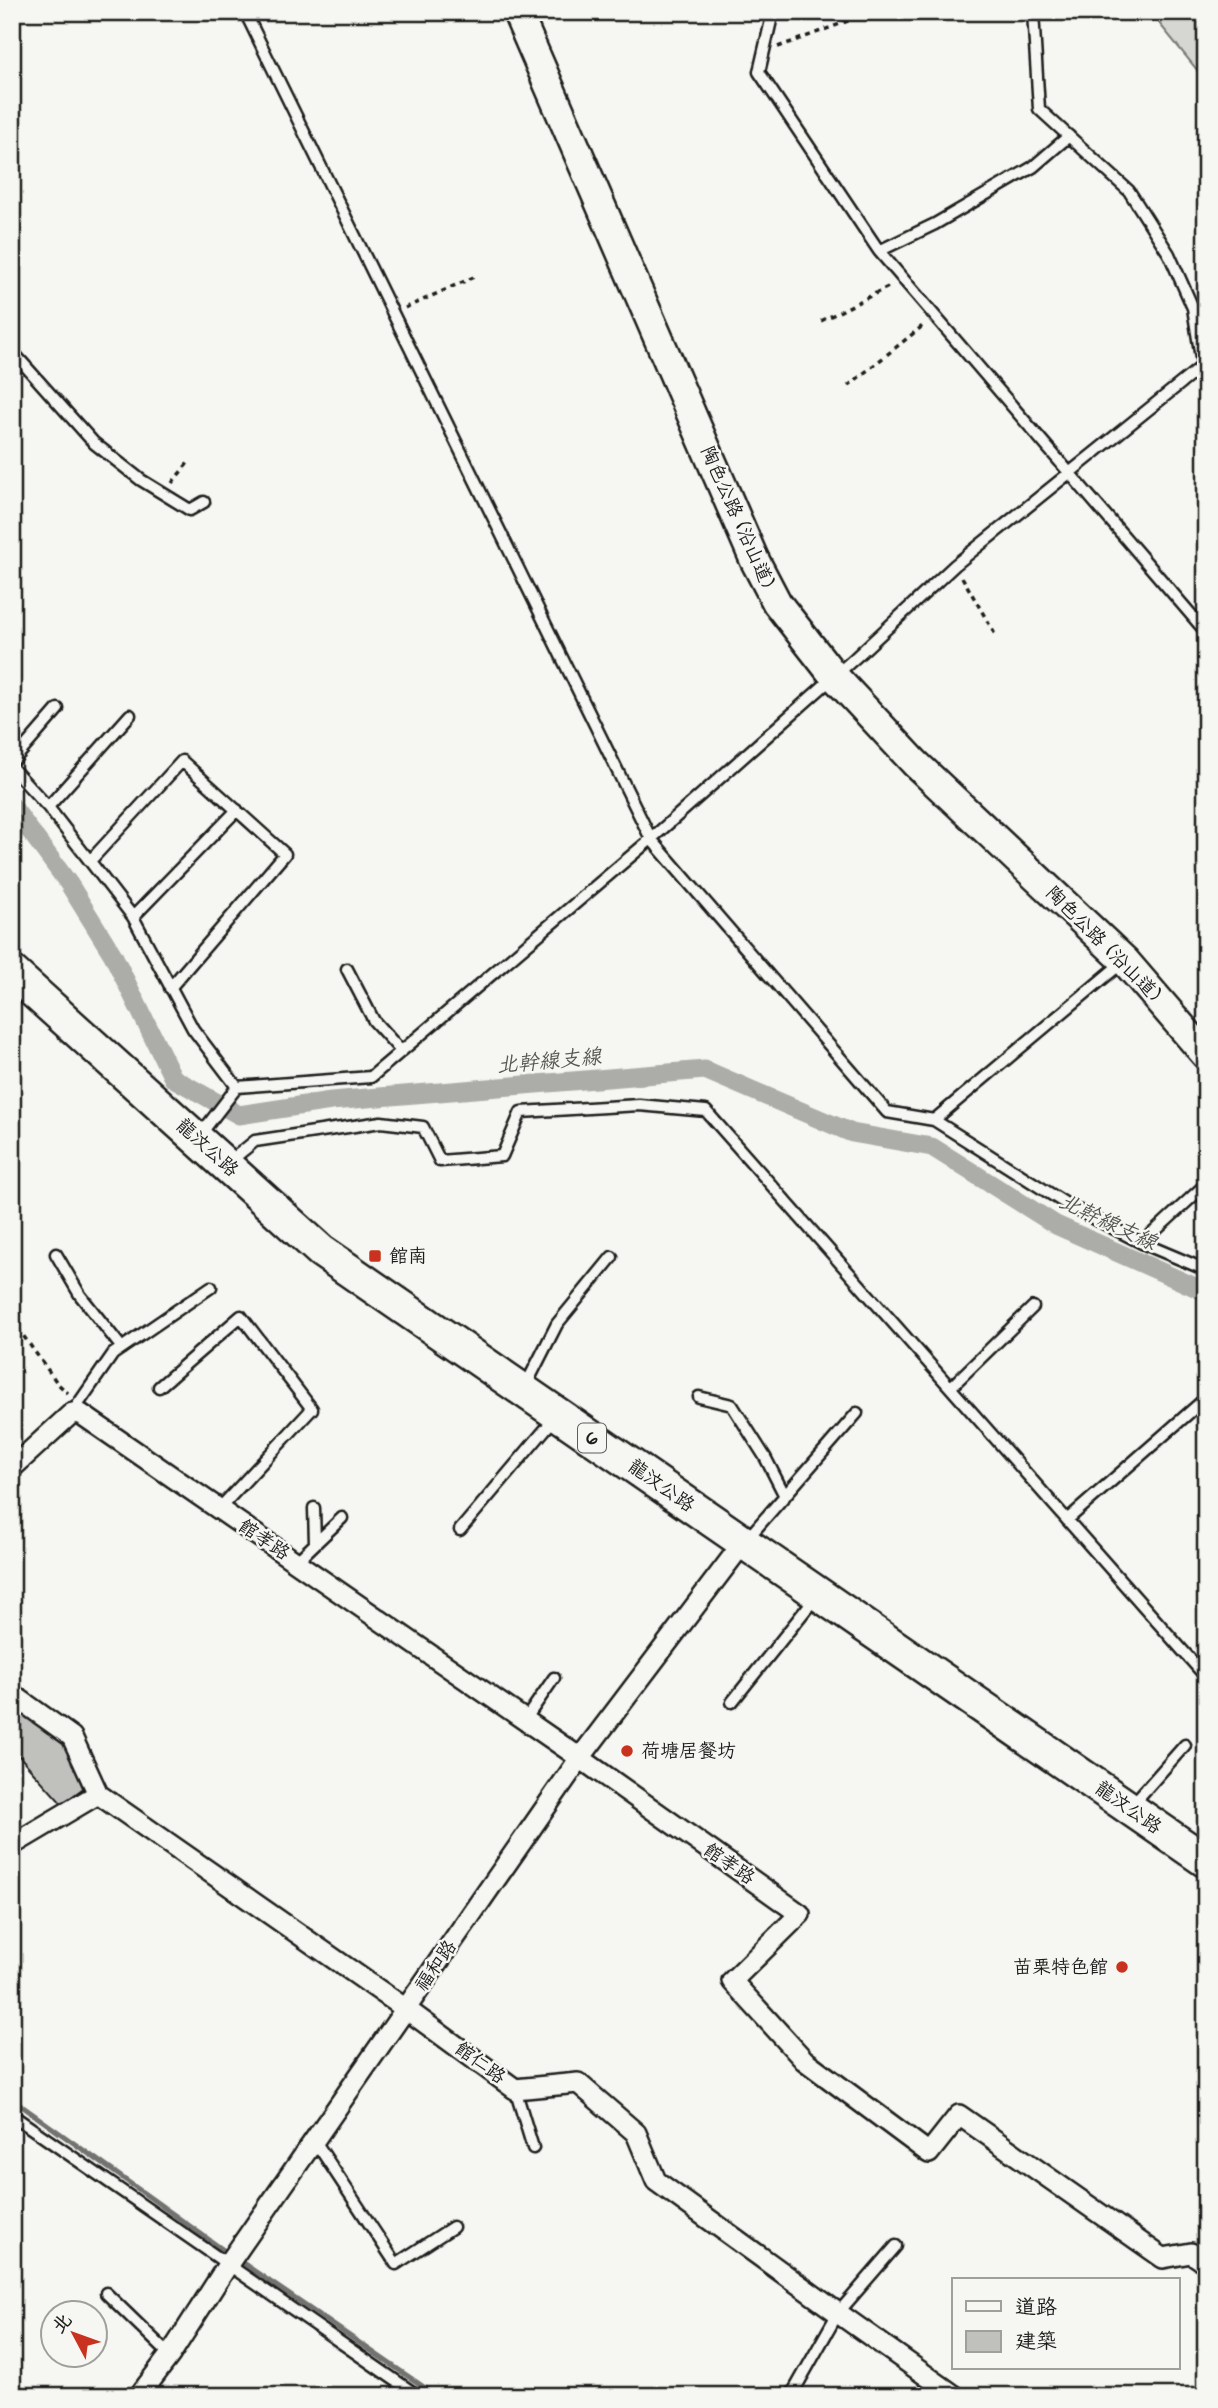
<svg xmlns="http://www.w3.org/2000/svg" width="1218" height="2408" viewBox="0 0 1218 2408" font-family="'Architects Daughter','LXGW WenKai TC',sans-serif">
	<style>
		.green { fill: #d6d6d2; stroke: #797977; stroke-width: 2 }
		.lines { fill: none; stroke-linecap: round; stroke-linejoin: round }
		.stream { stroke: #727271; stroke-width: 5 }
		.canal { stroke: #acaca9; stroke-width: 19 }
		.building { fill: #c0c0bd; stroke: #1c1c1c; stroke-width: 2 }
		.service-casing { stroke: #1c1c1c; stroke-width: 15 }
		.minor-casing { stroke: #1c1c1c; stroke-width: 24 }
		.secondary-casing { stroke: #1c1c1c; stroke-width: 33 }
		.primary-casing { stroke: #1c1c1c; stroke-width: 37 }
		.path { stroke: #1c1c1c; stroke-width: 3.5; stroke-dasharray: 5 5; stroke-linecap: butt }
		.service { stroke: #f6f6f2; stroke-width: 10 }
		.minor { stroke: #f6f6f2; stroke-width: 19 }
		.secondary { stroke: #f6f6f2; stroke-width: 28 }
		.primary { stroke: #f6f6f2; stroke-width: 32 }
		.poi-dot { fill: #c8321e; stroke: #f6f6f2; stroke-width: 2.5 }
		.labels { text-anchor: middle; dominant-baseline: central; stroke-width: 5; stroke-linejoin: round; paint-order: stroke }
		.shield { fill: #f6f6f2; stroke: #5d5d5c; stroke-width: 2 }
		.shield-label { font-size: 18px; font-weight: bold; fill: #1c1c1c }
		.street-label { font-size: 19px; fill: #1c1c1c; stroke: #f6f6f2 }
		.poi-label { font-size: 19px; fill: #1c1c1c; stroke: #f6f6f2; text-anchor: start }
		.water-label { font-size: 21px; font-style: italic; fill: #565654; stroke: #f6f6f2 }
	</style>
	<rect width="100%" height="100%" fill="#f6f6f2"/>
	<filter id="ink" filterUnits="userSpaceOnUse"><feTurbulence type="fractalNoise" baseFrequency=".0143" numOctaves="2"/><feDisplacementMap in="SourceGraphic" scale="14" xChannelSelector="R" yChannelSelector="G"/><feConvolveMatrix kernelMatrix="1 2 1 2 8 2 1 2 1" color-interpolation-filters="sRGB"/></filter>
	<g filter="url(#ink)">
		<!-- green -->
		<path class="green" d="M1150 12H1206V81Z"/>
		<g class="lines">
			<!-- stream -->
			<path class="stream" d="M12 2099 229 2254
				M237 2259 437 2396"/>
			<!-- canal -->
			<path class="canal" d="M12 806 69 884 113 955 173 1078 239 1115 331 1101 705 1070 852 1133 932 1147 1056 1225 1206 1292"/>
		</g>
		<!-- building -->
		<path class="building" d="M12 1698 69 1739 89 1784 62 1804 12 1748Z"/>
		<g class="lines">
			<!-- service casing -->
			<g class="service-casing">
				<path id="service" d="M245 12 651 839 887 1112 934 1120 1068 1205 1142 1243 1206 1270
					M773 12 759 72 879 251 1206 632
					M1033 12 1039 109 1129 191 1169 254 1193 308 1206 389
					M879 251 935 224 1033 167 1069 136
					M12 351 94 443 141 480 190 510 204 502
					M12 762 58 709
					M12 768 48 807 133 917 193 1029 237 1087
					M48 807 130 715
					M90 861 182 761 285 854 170 988
					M133 917 237 810
					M347 969 374 1021 401 1051
					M934 1120 1124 961
					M200 1135 237 1087 371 1077 651 839 855 658 955 565 1201 367
					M229 1162 255 1141 381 1122 423 1127 440 1161 502 1156 521 1112 639 1105 706 1111 1206 1677
					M1142 1243 1206 1184
					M56 1254 80 1295 122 1348
					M159 1387 241 1316 312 1409 219 1509
					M525 1387 557 1324 612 1257
					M951 1387 1033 1307
					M699 1397 732 1405 765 1457 785 1496
					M72 1413 113 1354 211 1287
					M314 1508 315 1543
					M1067 1520 1206 1398
					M460 1530 554 1419
					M747 1539 857 1413
					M296 1562 342 1518
					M732 1702 815 1598
					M525 1720 554 1678
					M1132 1805 1185 1745
					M515 2089 533 2148
					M12 2115 418 2396
					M315 2141 396 2264 453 2227
					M106 2293 170 2355
					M791 2396 838 2313 896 2246"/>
			</g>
			<!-- minor casing -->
			<g class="minor-casing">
				<path id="minor" d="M12 1468 72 1413 81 1414 580 1758 800 1914 732 1981 804 2060 929 2153 959 2115 1163 2258 1191 2253 1206 2263
					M12 1694 72 1737 98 1794 406 2009 515 2089 578 2083 636 2133 656 2181 838 2313 955 2396
					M12 1845 98 1794
					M139 2396 170 2355 229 2263 580 1758 743 1543"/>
			</g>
			<!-- secondary casing -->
			<g class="secondary-casing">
				<path id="secondary" d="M517 12 754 559 777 603 834 676 915 763 1125 961 1206 1055"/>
			</g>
			<!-- primary casing -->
			<g class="primary-casing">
				<path id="primary" d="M12 972 321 1251 1206 1861"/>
			</g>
			<!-- path -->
			<path class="path" d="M778 47 872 12
				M405 308 476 276
				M821 321 892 285
				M848 386 925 324
				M172 483 188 463
				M962 577 996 636
				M12 1320 58 1384 68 1393
				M12 1429 17 1438"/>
			<!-- service -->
			<use href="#service" class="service"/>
			<!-- minor -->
			<use href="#minor" class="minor"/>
			<!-- secondary -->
			<use href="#secondary" class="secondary"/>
			<!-- primary -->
			<use href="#primary" class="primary"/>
		</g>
	</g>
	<!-- markers -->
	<g class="poi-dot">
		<rect x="368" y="1249" width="14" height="14" rx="3.5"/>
		<circle cx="627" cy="1751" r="7"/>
		<circle cx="1122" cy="1967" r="7"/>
	</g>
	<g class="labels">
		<!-- shield labels -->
		<rect class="shield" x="578" y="1423.5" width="28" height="29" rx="5"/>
		<g class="shield-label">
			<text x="592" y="1438">6</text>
		</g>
		<!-- street labels -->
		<g class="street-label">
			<text transform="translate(737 517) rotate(66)">陶色公路 (沿山道)</text>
			<text transform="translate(1103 944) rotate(45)">陶色公路 (沿山道)</text>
			<text transform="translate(207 1148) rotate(42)">龍汶公路</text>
			<text transform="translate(661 1486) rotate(35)">龍汶公路</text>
			<text transform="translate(264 1540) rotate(34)">館孝路</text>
			<text transform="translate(1128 1808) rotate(35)">龍汶公路</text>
			<text transform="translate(729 1864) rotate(35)">館孝路</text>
			<text transform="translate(436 1966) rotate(-55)">福和路</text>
			<text transform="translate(480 2063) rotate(36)">館仁路</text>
		</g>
		<!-- poi labels -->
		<g class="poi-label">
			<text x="389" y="1256">館南</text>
			<text x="641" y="1751">荷塘居餐坊</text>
			<text x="1108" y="1967" text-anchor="end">苗栗特色館</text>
		</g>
		<!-- water labels -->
		<g class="water-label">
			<text transform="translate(549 1061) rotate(-5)">北幹線支線</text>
			<text transform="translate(1108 1222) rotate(25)">北幹線支線</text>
		</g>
	</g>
	<!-- margin -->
	<rect width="1218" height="2408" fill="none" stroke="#f6f6f2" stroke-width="42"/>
	<rect x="21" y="21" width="1176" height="2366" fill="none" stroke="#1c1c1c" stroke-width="2.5" filter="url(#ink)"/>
	<!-- legend -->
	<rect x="952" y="2278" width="228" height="91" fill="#f6f6f2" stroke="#9f9f9c" stroke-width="2"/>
	<rect x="966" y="2301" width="35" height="10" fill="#f6f6f2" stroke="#9f9f9c" stroke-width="2"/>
	<text x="1015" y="2314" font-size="21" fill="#1c1c1c">道路</text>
	<rect x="966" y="2331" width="35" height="21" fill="#c0c0bd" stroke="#9f9f9c" stroke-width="2"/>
	<text x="1015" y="2348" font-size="21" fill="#1c1c1c">建築</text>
	<!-- north arrow -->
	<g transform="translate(74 2334) rotate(311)"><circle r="33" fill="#f6f6f2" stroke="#9f9f9c" stroke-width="2"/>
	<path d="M0-5L12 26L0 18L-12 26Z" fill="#c8321e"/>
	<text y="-10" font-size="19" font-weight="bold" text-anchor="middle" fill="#1c1c1c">北</text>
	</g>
</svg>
